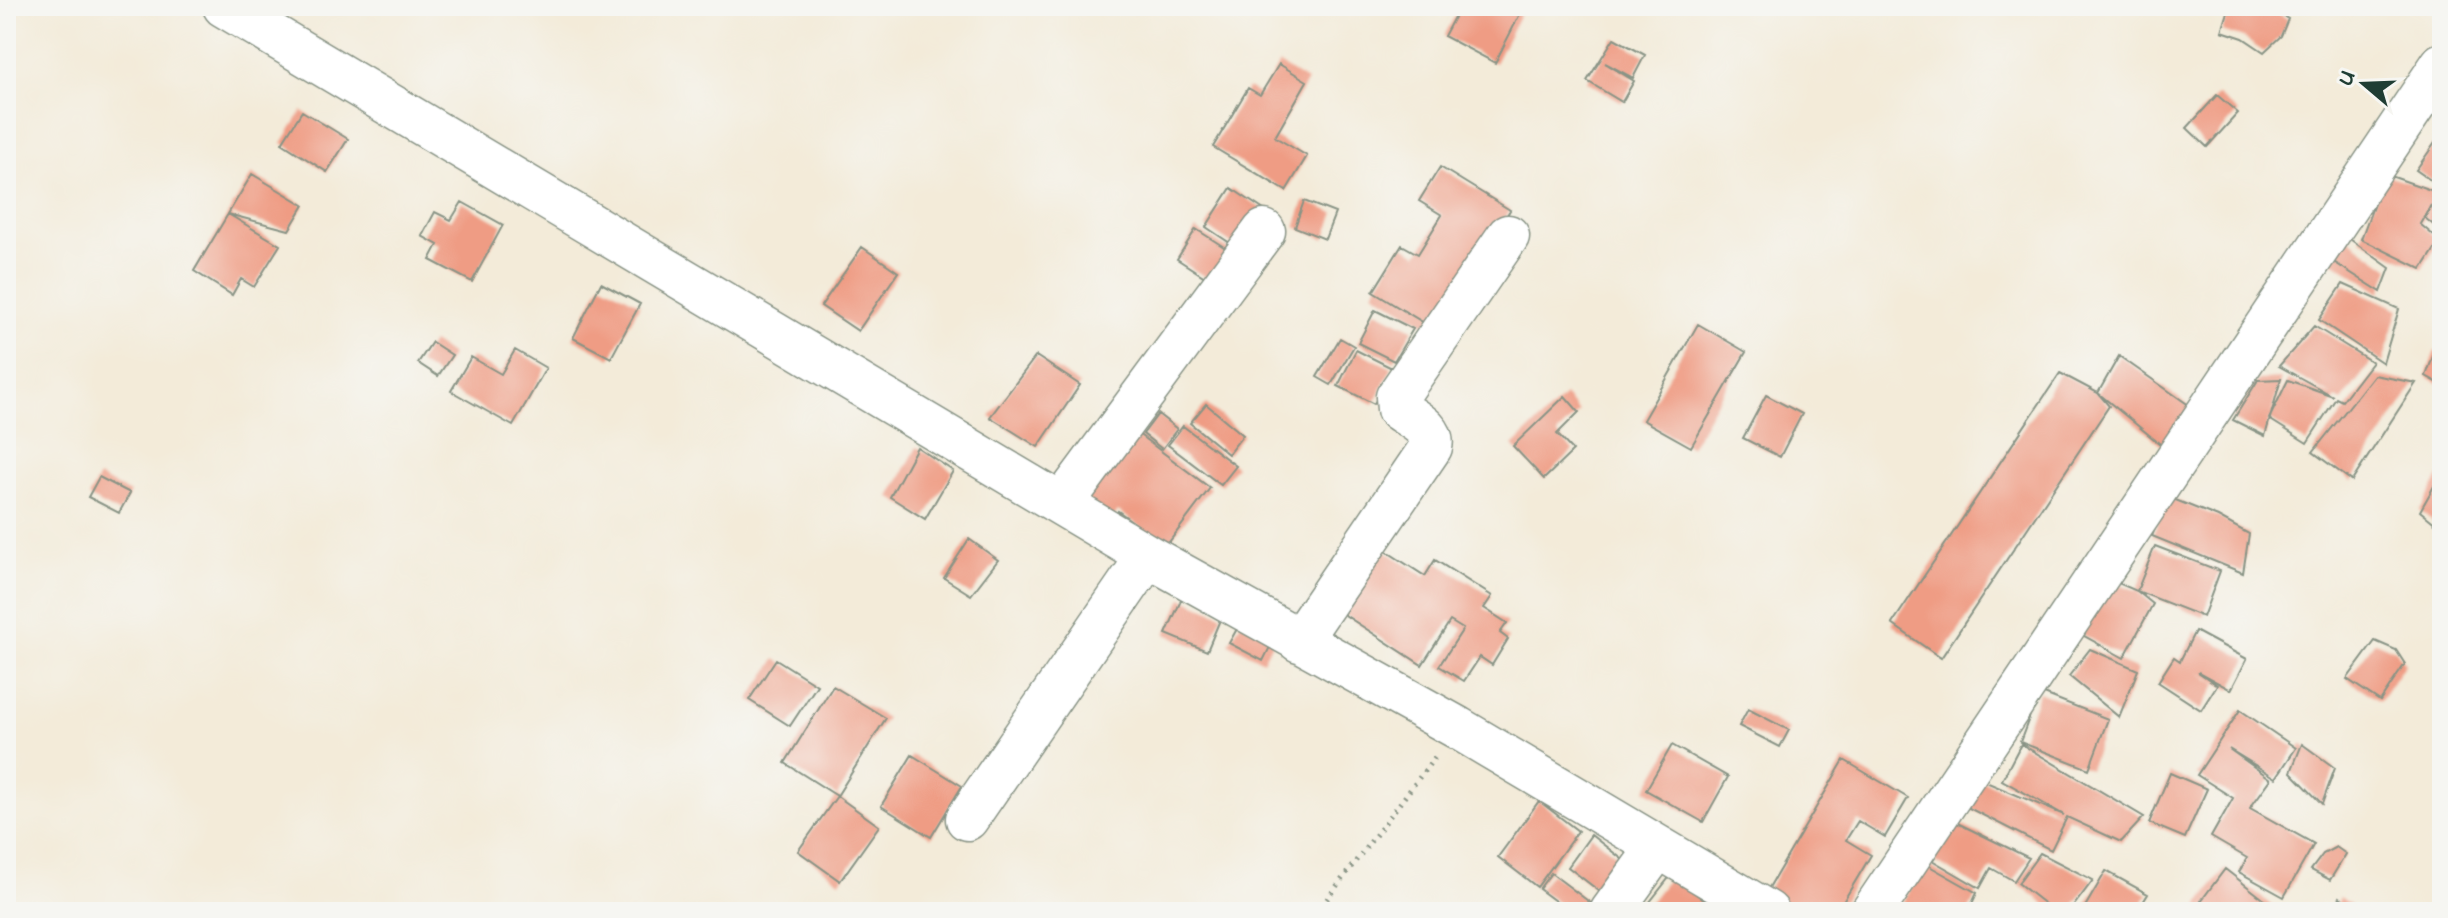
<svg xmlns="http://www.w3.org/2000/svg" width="2448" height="918" viewBox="0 0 2448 918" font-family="'Architects Daughter',sans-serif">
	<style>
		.building { fill: #ef9c84 }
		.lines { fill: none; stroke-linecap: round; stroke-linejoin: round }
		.minor-casing { stroke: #899486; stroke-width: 45 }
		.path { stroke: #899486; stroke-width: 5; stroke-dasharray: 2 6; stroke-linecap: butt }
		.minor { stroke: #fff; stroke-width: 42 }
	</style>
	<rect width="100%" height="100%" fill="#f6f6f2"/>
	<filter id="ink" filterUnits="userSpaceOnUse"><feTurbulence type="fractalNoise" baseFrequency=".0125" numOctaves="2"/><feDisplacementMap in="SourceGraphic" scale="16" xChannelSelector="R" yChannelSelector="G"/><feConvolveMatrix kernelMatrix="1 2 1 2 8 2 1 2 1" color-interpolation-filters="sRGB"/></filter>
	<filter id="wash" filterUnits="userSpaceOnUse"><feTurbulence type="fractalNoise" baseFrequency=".006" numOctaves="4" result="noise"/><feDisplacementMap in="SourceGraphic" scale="32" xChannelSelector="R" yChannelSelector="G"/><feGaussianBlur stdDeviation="1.8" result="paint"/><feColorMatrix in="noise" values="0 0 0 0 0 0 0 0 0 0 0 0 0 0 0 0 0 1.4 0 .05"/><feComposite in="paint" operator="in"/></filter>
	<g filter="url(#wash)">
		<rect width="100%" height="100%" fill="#f3ebd9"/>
		<g id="blocks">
			<!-- building -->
			<path class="building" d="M1460 6H1506L1520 14 1495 63 1444 36Z
				M2230 6H2265L2288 19 2281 36 2264 52 2243 38 2222 31Z
				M1614 38 1645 55 1633 78 1605 63 1634 81 1622 102 1587 81Z
				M1279 64 1307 81 1275 137 1307 156 1286 191 1213 147 1248 88 1260 95Z
				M2217 95 2238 113 2207 147 2187 128Z
				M302 111 348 139 327 172 282 143Z
				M2437 140 2442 143V188L2416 170Z
				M1440 167 1510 210 1447 314 1426 324 1373 292 1402 245 1418 254 1442 215 1419 201Z
				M252 174 304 205 289 230 228 214Z
				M2385 174 2442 194V232L2425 218 2431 205 2420 224 2440 241 2422 269 2361 239Z
				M1231 188 1267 212 1242 251 1206 227Z
				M1304 201 1335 213 1325 239 1295 227Z
				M462 202 503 225 472 282 430 260 438 245 422 236 435 212 451 220Z
				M228 214 280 245 254 287 241 279 232 295 194 271Z
				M1196 229 1238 256 1219 286 1177 259Z
				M2347 237 2390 268 2381 292 2329 259Z
				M862 247 898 272 858 331 821 306Z
				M601 283 640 304 611 358 573 338Z
				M2343 284 2399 309 2383 363 2319 320Z
				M1375 310 1413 329 1394 361 1358 343Z
				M1698 324 1746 352 1691 447 1643 420Z
				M2314 326 2372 362 2342 401 2336 398 2307 443 2269 419 2288 380 2333 396 2279 366Z
				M1340 338 1354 346 1331 385 1317 377Z
				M432 342 452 355 438 376 418 363Z
				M515 350 546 368 513 426 451 391 471 357 501 374Z
				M1356 350 1392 368 1374 404 1338 386Z
				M2435 351 2442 355V385L2426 376Z
				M1036 356 1080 385 1038 447 990 417Z
				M2119 356 2193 408 2165 448 2098 393Z
				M2060 373 2098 393 2109 406 1941 658 1892 624Z
				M2374 375 2416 383 2352 481 2313 452Z
				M2281 379 2265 436 2233 420 2258 380Z
				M1766 395 1802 414 1780 457 1743 438Z
				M1565 396 1579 412 1557 434 1573 451 1544 479 1513 446Z
				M1206 404 1243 435 1228 454 1190 423Z
				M1158 414 1177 429 1162 449 1143 434Z
				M1183 426 1236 466 1221 485 1168 445Z
				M1133 430 1210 488 1166 546 1118 511 1111 521 1082 499Z
				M917 447 953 471 925 519 890 497Z
				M2442 472V529L2420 511Z
				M99 477 130 493 119 513 88 497Z
				M2168 497 2218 517 2249 534 2243 573 2152 536Z
				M969 539 998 560 971 595 944 578Z
				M1375 544 1425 576 1435 560 1492 596 1484 608 1507 623 1500 633 1508 639 1492 665 1480 657 1464 681 1439 666 1463 629 1450 621 1422 665 1334 608Z
				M2155 546 2220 571 2203 617 2137 591Z
				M2109 579 2137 591 2153 604 2124 658 2079 633Z
				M1182 598 1222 615 1207 651 1166 634Z
				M1242 620 1274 639 1263 661 1229 643Z
				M2195 631 2247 659 2231 690 2198 672 2217 685 2201 710 2158 682 2174 657 2180 661Z
				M2375 641 2396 650 2405 664 2380 701 2347 679Z
				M2090 649 2138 670 2119 717 2069 676Z
				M776 659 817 685 790 726 749 700Z
				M833 686 886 718 837 796 879 826 840 881 798 851 837 796 785 763Z
				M2039 692 2108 719 2089 769 2020 742Z
				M1748 709 1789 730 1780 747 1739 726Z
				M2240 710 2296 748 2276 778 2229 749 2271 779 2250 808 2314 844 2284 897 2239 872 2247 858 2211 837 2233 798 2197 775Z
				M2021 744 2144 817 2121 842 2067 817 2051 850 1965 806 1979 779 2064 815 2002 780Z
				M2302 744 2335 768 2322 804 2291 772Z
				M1672 745 1728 777 1703 822 1646 790Z
				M912 755 962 786 931 837 881 806Z
				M1844 760 1908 798 1885 837 1858 821 1846 840 1871 855 1837 912H1801L1767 891Z
				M2170 773 2207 789 2185 838 2149 823Z
				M1539 801 1578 831 1537 887 1498 857Z
				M1949 819 2029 858 2014 881 1991 868 1980 888 1925 856Z
				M1591 835 1627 863 1603 894 1568 867Z
				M2336 847 2346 854 2330 880 2311 870 2323 854Z
				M2040 853 2093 880 2069 912H2055L2018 883Z
				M1924 863 1977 893 1968 912H1908L1900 907Z
				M2225 869 2280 912H2207L2198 905Z
				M2106 871 2148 894 2137 912H2082Z
				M1551 873 1600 910 1599 912H1570L1539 889Z
				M1672 874 1706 902 1698 912H1642Z
				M2340 897 2361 912H2334Z"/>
		</g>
	</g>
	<g filter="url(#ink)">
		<use href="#blocks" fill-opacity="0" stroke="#899486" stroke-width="2"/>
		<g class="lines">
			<!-- minor casing -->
			<g class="minor-casing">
				<path id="minor" d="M224 6 1148 556 1458 728 1768 912
					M1062 504 1264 231
					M1299 641 1431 447C1436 429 1410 418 1398 409L1397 397 1508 236
					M967 819 1148 556
					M1611 912 1658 847
					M1872 912 2442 64"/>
			</g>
			<!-- path -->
			<path class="path" d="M1317 912 1435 757"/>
			<!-- minor -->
			<use href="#minor" class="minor"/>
		</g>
	</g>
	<!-- margin -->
	<rect width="2448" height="918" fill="none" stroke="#f6f6f2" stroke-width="32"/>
	<!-- north arrow -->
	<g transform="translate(2364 84) rotate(289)" stroke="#f6f6f2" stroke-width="6" paint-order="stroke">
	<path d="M0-6L14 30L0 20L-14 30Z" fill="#1f3d34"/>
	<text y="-12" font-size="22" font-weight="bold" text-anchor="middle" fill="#1f3d34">U</text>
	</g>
</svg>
